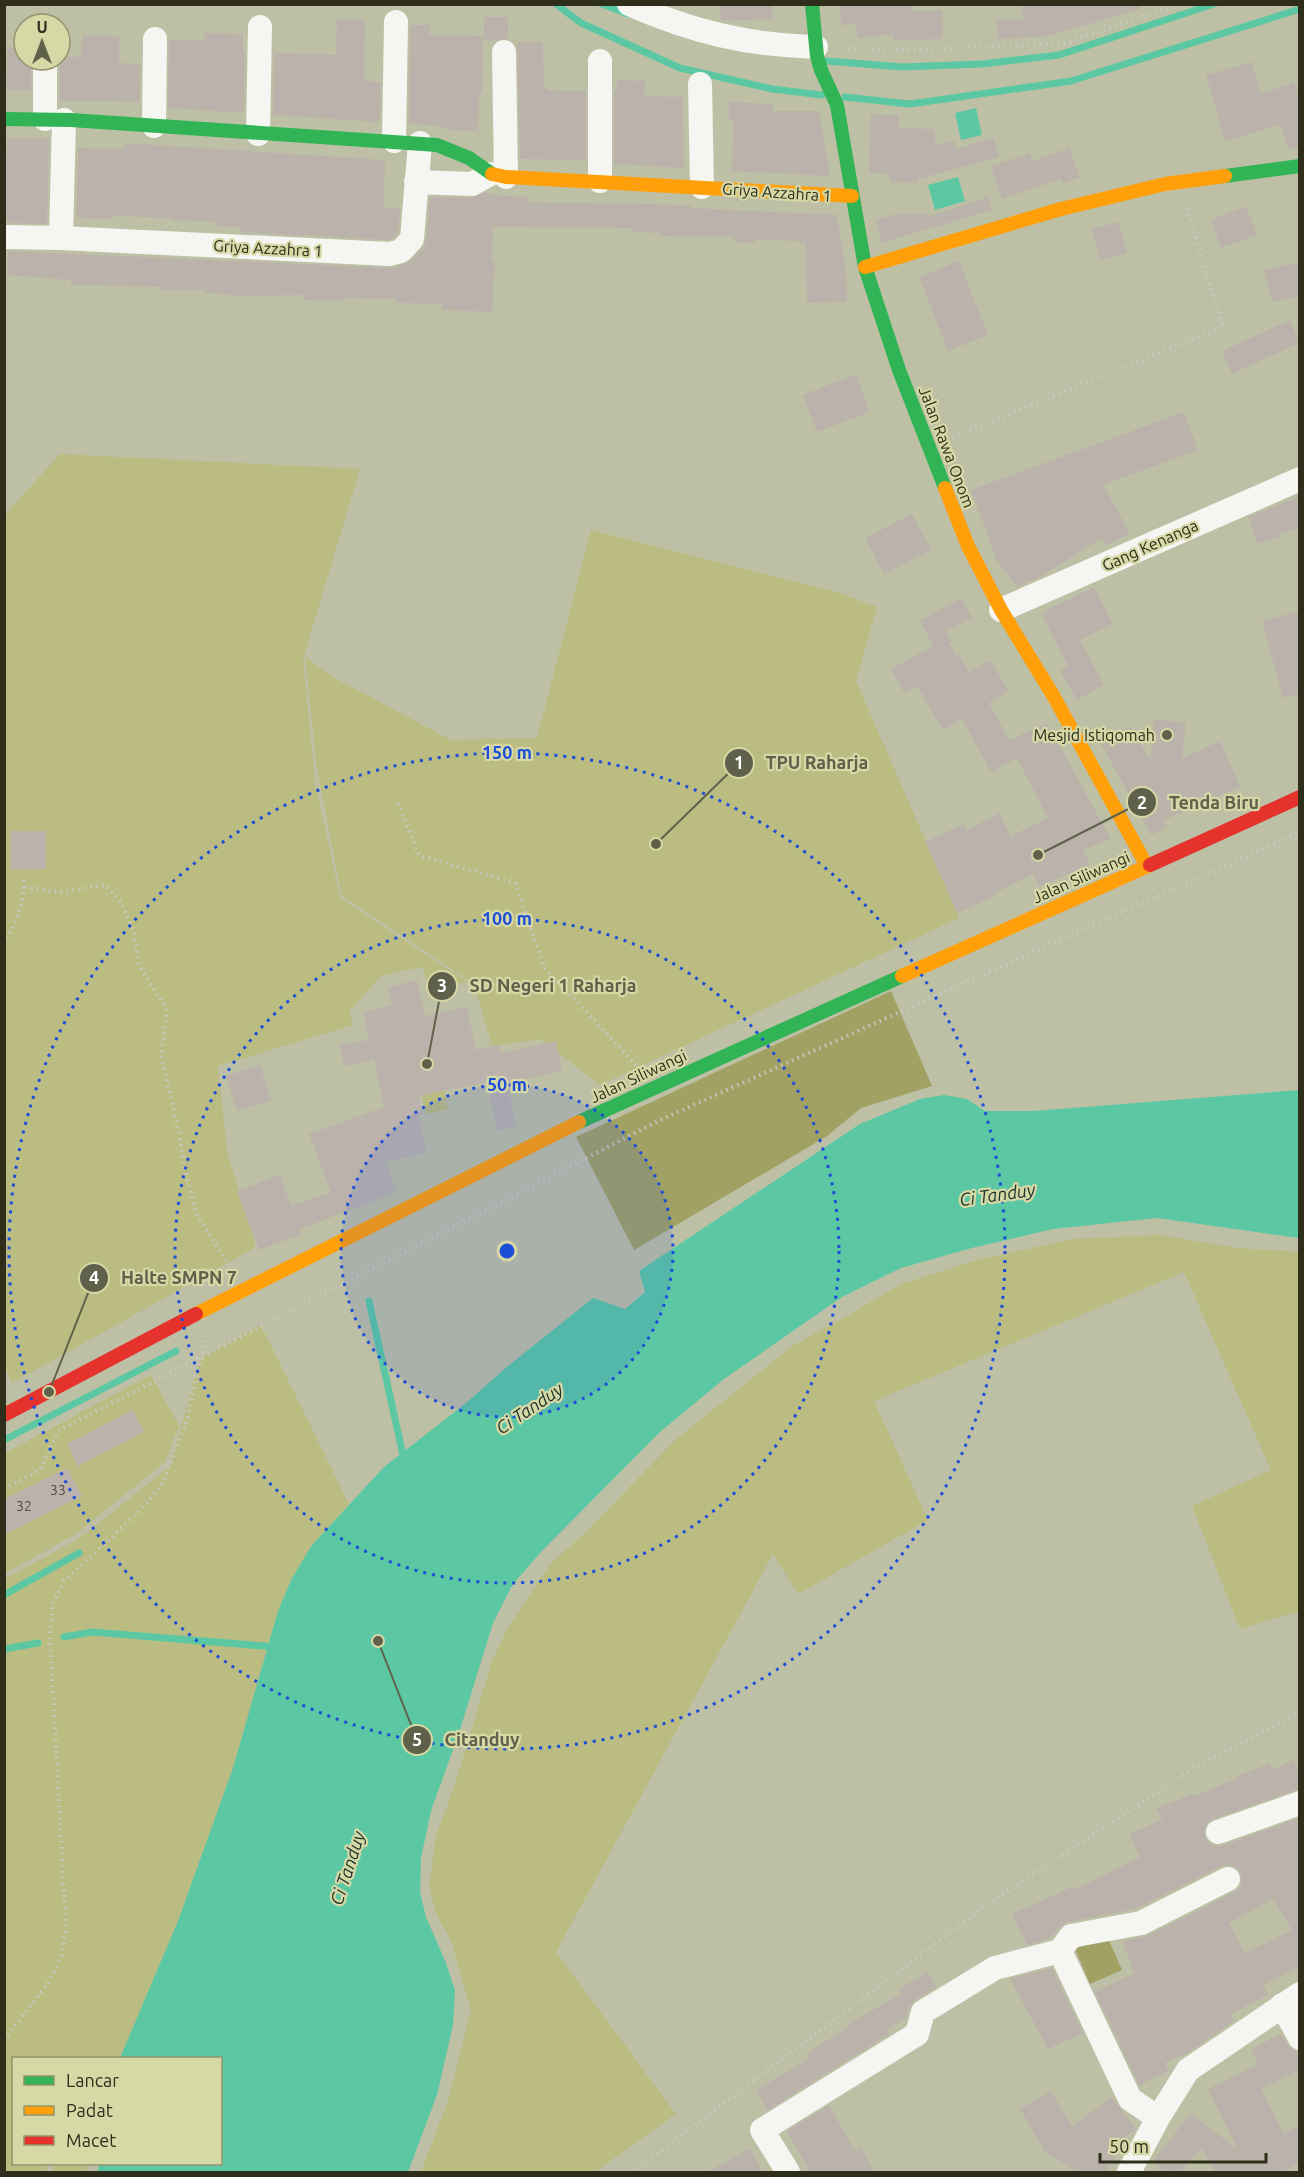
<svg xmlns="http://www.w3.org/2000/svg" width="1304" height="2177" viewBox="0 0 1304 2177" font-family="Ubuntu,sans-serif">
	<style>
		.green { fill: #bbbc81 }
		.forest { fill: #a0a163 }
		.water { fill: #5bc8a3 }
		.lines { fill: none; stroke-linecap: round; stroke-linejoin: round }
		.stream { stroke: #5bc8a3; stroke-width: 7 }
		.building { fill: #bbb3ab; fill-rule: evenodd }
		.path { stroke: #c8c8c1; stroke-width: 4; stroke-dasharray: 1.5 4.5; stroke-linecap: butt }
		.street { stroke: #f5f6f2; stroke-width: 24 }
		.fast { stroke: #30b455; stroke-width: 14 }
		.slow { stroke: #ff9f0a; stroke-width: 14 }
		.jam { stroke: #e5322d; stroke-width: 14 }
		.ring { fill: none; stroke: #1d4ed8; stroke-width: 3; stroke-dasharray: 3 6 }
		.poi-dot { fill: #60614b; stroke: #d6d8a6; stroke-width: 2 }
		.labels { text-anchor: middle; dominant-baseline: central; stroke-width: 4.5; stroke-linejoin: round; paint-order: stroke }
		.number-label { font-size: 14px; fill: #514f3f }
		.street-label { font-size: 16px; fill: #2e2e1b; stroke: #d6d8a6 }
		.poi-label { font-size: 16px; fill: #2e2e1b; stroke: #d6d8a6; text-anchor: end }
		.water-label { font-size: 18px; font-style: italic; fill: #1b332b; stroke: #d6d8a6 }
		.centre { fill: #1d4ed8; stroke: #d6d8a6; stroke-width: 3 }
		.ring-label { font-size: 18px; text-anchor: middle; font-weight: bold; fill: #1d4ed8; stroke: #d6d8a6; stroke-width: 4.5; stroke-linejoin: round; paint-order: stroke }
		.leader { fill: none; stroke: #60614b; stroke-width: 2 }
		.callout-dot { fill: #60614b; stroke: #d6d8a6; stroke-width: 2 }
		.mark-label { font-size: 18px; text-anchor: middle; font-weight: bold; fill: #fff }
		.callout-label { font-size: 18px; text-anchor: middle; font-weight: bold; fill: #60614b; stroke: #d6d8a6; stroke-width: 4.5; stroke-linejoin: round; paint-order: stroke }
	</style>
	<rect width="100%" height="100%" fill="#bec0a5"/>
	<!-- green -->
	<path class="green" d="M60 454 360 469 303 659 315 782 340 898 468 982 429 990 424 970 420 967 381 976 349 1012 353 1025 218 1066 227 1151 256 1247 12 1383 4 1364V516Z
		M591 530 836 592 877 607 856 681 959 918 600 1085 540 1039 492 1046 474 984 342 896 317 769 305 657 333 677 451 740 537 738Z
		M429 1019 448 1109 426 1114 406 1023Z
		M1161 1235 1238 1248 1299 1252V1611L1240 1629 1192 1506 1271 1470 1184 1272 874 1401 928 1520 798 1594 773 1554 556 1952 676 2114 595 2172H421L449 2098 471 2010 451 1941 436 1913 429 1886 436 1836 454 1787 492 1661 508 1627 551 1563 587 1531 673 1442 792 1346 847 1316 901 1284 981 1259 1073 1239Z
		M261 1325 349 1504 312 1545 292 1578 278 1611 233 1768 178 1921 120 2058H14V2164H46L47 2172H5V1579L80 1538 170 1466 201 1357Z
		M151 1375 179 1426 165 1462 76 1534 5 1573V1453Z
		M53 2164H87V2172H54Z"/>
	<!-- forest -->
	<path class="forest" d="M891 991 932 1086 861 1108 827 1136 634 1250 576 1137Z
		M1107 1936 1122 1970 1090 1984 1075 1949Z"/>
	<!-- water -->
	<path class="water" d="M976 108 982 135 961 140 955 113Z
		M958 177 965 201 935 210 928 185Z
		M1299 1090V1238L1157 1218 1053 1229 972 1248 901 1268 842 1297 724 1379 660 1432 543 1550 513 1584 493 1623 459 1733 431 1811 421 1858 420 1892 426 1917 446 1963 455 1991 453 2025 437 2095 408 2172H98L99 2164H220V2058H120L178 1921 233 1768 278 1611 292 1578 312 1545 384 1467 466 1403 508 1366 593 1298 625 1309 645 1292 639 1271 860 1124 920 1099 944 1095 967 1099 985 1111H1034Z"/>
	<g class="lines">
		<!-- stream -->
		<path class="stream" d="M556 4 581 23 680 68 772 89 822 95
			M602 4 628 14
			M827 61 902 67 982 64 1059 55 1214 4
			M845 97 910 104 1071 81 1300 9
			M369 1301 403 1455 406 1459
			M4 1440 176 1351
			M4 1595 79 1553
			M64 1637 92 1632 276 1647
			M4 1649 38 1643"/>
	</g>
	<!-- building -->
	<path class="building" d="M720 4H772L773 19 721 21Z
		M840 4H912V11L942 10 943 39 893 40V34L858 38 856 24 841 25Z
		M1022 4H1139L1140 9 1044 37 998 39 997 20 1023 19Z
		M484 17H508V39L484 41Z
		M337 19 365 20 364 81 381 82 380 122 273 115 274 53 336 55Z
		M410 25H430L429 35 483 36 482 93H479L478 131 451 130 439 126 409 124Z
		M204 33 243 34V53H245L244 113 168 108 169 40H204Z
		M82 35 119 36V63L140 64V102L59 101 60 56 81 57Z
		M517 42H543L544 87H547V90L586 91V160L520 159Z
		M7 47 24 48V60H31V90H6Z
		M1252 62 1261 94 1294 82 1299 96V148L1288 149 1280 125 1225 141 1206 75Z
		M617 80 645 81 644 96 683 97 684 168 614 164V91H617Z
		M729 102 773 104V111H819L830 176 732 171 733 121H729Z
		M871 114 899 115V128L935 129V145L954 141 956 149 993 138 999 157 918 179 919 183 891 182 889 174 869 173Z
		M7 138H49L47 224 9 223V220H4Z
		M124 143 385 160 384 208H400L398 233 393 238 388 240 240 232V227L215 226V222L172 220V218L113 216V219L76 218 78 148 124 149Z
		M1069 148 1080 177 1063 184 1061 179 1002 199 991 166 1030 153 1032 161Z
		M486 192 494 195 528 197V202L652 204 692 206V208L837 215 846 269 847 302 807 303 806 243H800V241L755 240V243L734 242V237L660 236V233L632 232V228L493 227 492 261H495L492 312 442 310 443 304 397 303V299L345 298V301L304 300V295L242 296 206 293V290H162V287L71 285V280L8 275V251L393 268 411 261 423 248 426 240 430 197 471 198Z
		M988 197 992 210 881 243 876 219 897 214H928V217Z
		M1246 206 1257 235 1221 248 1211 220Z
		M1119 222 1127 253 1100 260 1092 229Z
		M959 261 988 335 948 351 919 277Z
		M1299 262V296L1272 302 1264 270Z
		M1290 320 1299 343 1232 374 1222 351Z
		M856 374 870 412 817 432 803 395Z
		M1184 412 1198 450 1103 485 1130 533 1106 546 1102 538 1040 577 1017 587 997 561 971 490Z
		M1299 497V528L1280 534 1281 536 1257 544 1248 517Z
		M912 514 931 550 884 574 865 538Z
		M1094 587 1113 624 1080 640 1104 685 1077 700 1060 671 1068 666 1041 613Z
		M962 598 972 618 946 631 952 641 949 643 957 656 959 654 969 672 990 660 1009 691 989 703 1009 740 1047 723 1111 839 1083 850 1090 864 1068 874 1039 887 1033 874 995 893 997 895 958 913 925 842 964 824 967 830 999 813 1011 836 1048 818 1017 758 991 772 962 719 943 730 917 686 904 693 891 669 933 646 920 620Z
		M1299 611V694L1283 698 1262 621Z
		M1154 719 1186 723 1182 758 1220 741 1240 787 1164 820 1167 827 1151 835 1100 742 1131 726 1150 760Z
		M11 831H46V869H11Z
		M417 980 425 1016 467 1007 476 1050 500 1045 501 1053 556 1041 562 1071 508 1083 516 1127 497 1131 487 1082 419 1096 423 1115 419 1116 426 1153 386 1162 397 1192 300 1229 302 1234 259 1250 237 1191 280 1175 291 1206 331 1192 309 1134 384 1107 374 1060 344 1066 340 1045 369 1040 363 1012 392 1005 388 987Z
		M260 1065 271 1100 237 1111 226 1076Z
		M133 1410 144 1432 78 1466 67 1444Z
		M67 1468 82 1496 4 1535V1499Z
		M1294 1760 1299 1773V1789L1213 1819 1207 1823 1204 1830 1205 1837 1209 1843 1215 1846H1222L1299 1818V1967L1263 1985 1268 1995 1231 2014 1234 2021 1189 2052 1165 2063 1169 2071 1139 2085 1095 1992 1134 1973 1122 1941 1147 1936 1234 1892 1240 1887 1242 1880 1240 1872 1236 1867 1229 1865 1222 1866 1136 1909 1068 1922 1060 1927 1049 1939 1027 1945 1012 1914 1074 1886 1076 1889 1140 1857 1129 1834 1162 1820 1157 1808 1192 1794 1193 1796 1236 1779 1235 1777 1270 1763 1272 1770ZM1273 1899 1292 1930 1245 1953 1229 1923Z
		M1052 1968 1083 2033 1048 2049 1010 1979Z
		M928 1972 937 1987 915 2000 909 2008 907 2018 887 2029 889 2034 768 2110 756 2090 810 2058 807 2053 850 2026 849 2024 902 1993 899 1989Z
		M1281 2034 1292 2050 1299 2053V2070L1261 2089 1284 2134 1299 2125V2163L1283 2172H1215L1201 2148 1181 2172H1165L1152 2162 1191 2113 1238 2150 1208 2089 1258 2064 1251 2049Z
		M1051 2091 1072 2126 1112 2097 1136 2129 1107 2151 1116 2157 1106 2172H1078L1045 2152 1020 2109Z
		M829 2105 855 2151 861 2148 874 2172H810L787 2131Z
		M750 2149 763 2172H707Z"/>
	<g class="lines">
		<!-- path -->
		<path class="path" d="M842 48 912 50 1065 43 1183 4
			M953 437 1223 327 1187 209
			M398 803 419 855 515 883 545 968 638 1067
			M25 887 60 892 105 885 121 902 134 932 139 965 167 1010 161 1056 179 1132 185 1171 198 1217 230 1266
			M4 944C16 923 26 900 24 876
			M4 1489 40 1470 58 1431 658 1121 1300 832
			M4 2040 47 1985 61 1957 66 1931 50 1636 53 1603 64 1581 145 1506 162 1484 185 1427 206 1340
			M633 2172 988 1904 1194 1768 1300 1712"/>
		<!-- street -->
		<path class="street" d="M629 4C693 32 747 45 816 47
			M504 52 506 177
			M600 61V181
			M700 84 702 187
			M45 119V60
			M154 126 155 39
			M258 134 260 27
			M394 141 396 22
			M416 182 472 184 490 174
			M4 237 61 238 390 254 401 251 412 239 420 143
			M61 238 64 120
			M1001 610 1300 479
			M1218 1832 1300 1803
			M1282 2005 1300 2038
			M1158 2118 1130 2099 1060 1951 1071 1936 1141 1923 1228 1879
			M788 2172 762 2130 917 2034 923 2012 995 1968 1060 1951
			M1129 2172 1158 2118 1188 2070 1300 1994"/>
		<!-- fast -->
		<path class="fast" d="M812 4 817 56 821 70 837 105 865 267 899 370 945 488
			M4 119 71 120 437 145 469 158 492 174
			M1225 176 1300 166
			M579 1122 902 976"/>
		<!-- slow -->
		<path class="slow" d="M492 174 506 177 852 196
			M865 267 1061 209 1165 184 1225 176
			M945 488 968 546 1001 610 1054 697 1147 866
			M902 976 1150 865
			M196 1314 579 1122"/>
		<!-- jam -->
		<path class="jam" d="M1150 865 1300 797
			M4 1415 196 1314"/>
	</g>
	<!-- distance rings -->
	<circle cx="507" cy="1251" r="166" fill="#1d4ed8" fill-opacity=".12"/>
	<g class="ring">
		<circle cx="507" cy="1251" r="166"/>
		<circle cx="507" cy="1251" r="332"/>
		<circle cx="507" cy="1251" r="498"/>
	</g>
	<!-- markers -->
	<circle class="poi-dot" cx="1167" cy="735" r="6"/>
	<g class="labels">
		<!-- number labels -->
		<g class="number-label">
			<text x="58" y="1490">33</text>
			<text x="24" y="1506">32</text>
		</g>
		<!-- street labels -->
		<g class="street-label">
			<text transform="translate(777 192) rotate(4)">Griya Azzahra 1</text>
			<text transform="translate(268 248) rotate(3)">Griya Azzahra 1</text>
			<text transform="translate(947 447) rotate(69)">Jalan Rawa Onom</text>
			<text transform="translate(1150 545) rotate(-24)">Gang Kenanga</text>
			<text transform="translate(1081 877) rotate(-24)">Jalan Siliwangi</text>
			<text transform="translate(638 1076) rotate(-25)">Jalan Siliwangi</text>
		</g>
		<!-- poi labels -->
		<g class="poi-label">
			<text x="1155" y="735">Mesjid Istiqomah</text>
		</g>
		<!-- water labels -->
		<g class="water-label">
			<text transform="translate(997 1194) rotate(-8)">Ci Tanduy</text>
			<text transform="translate(529 1408) rotate(-34)">Ci Tanduy</text>
			<text transform="translate(347 1868) rotate(-72)">Ci Tanduy</text>
		</g>
	</g>
	<circle cx="507" cy="1251" r="9" class="centre"/>
	<g class="ring-label">
		<text x="507" y="759">150 m</text>
		<text x="507" y="925">100 m</text>
		<text x="507" y="1091">50 m</text>
	</g>
	<!-- callouts -->
	<path class="leader" d="M656 844L739 763M1038 855L1142 802M427 1064L442 986M49 1392L94 1278M378 1641L417 1740"/>
	<g class="callout-dot">
		<circle cx="656" cy="844" r="6"/>
		<circle cx="1038" cy="855" r="6"/>
		<circle cx="427" cy="1064" r="6"/>
		<circle cx="49" cy="1392" r="6"/>
		<circle cx="378" cy="1641" r="6"/>
		<circle cx="739" cy="763" r="15"/>
		<circle cx="1142" cy="802" r="15"/>
		<circle cx="442" cy="986" r="15"/>
		<circle cx="94" cy="1278" r="15"/>
		<circle cx="417" cy="1740" r="15"/>
	</g>
	<g class="mark-label">
		<text x="739" y="769">1</text>
		<text x="1142" y="809">2</text>
		<text x="442" y="992">3</text>
		<text x="94" y="1284">4</text>
		<text x="417" y="1746">5</text>
	</g>
	<g class="callout-label">
		<text x="817" y="769">TPU Raharja</text>
		<text x="1214" y="809">Tenda Biru</text>
		<text x="553" y="992">SD Negeri 1 Raharja</text>
		<text x="179" y="1284">Halte SMPN 7</text>
		<text x="482" y="1746">Citanduy</text>
	</g>
	<!-- border -->
	<rect width="1304" height="2177" fill="none" stroke="#2e2e1b" stroke-width="12"/>
	<!-- legend -->
	<rect x="12" y="2057" width="210" height="108" fill="#d6d8a6" stroke="#93946e" stroke-width="1.5"/>
	<rect x="24" y="2076" width="30" height="9" fill="#30b455" stroke="#93946e" stroke-width="1.5"/>
	<text x="66" y="2087" font-size="18" fill="#2e2e1b">Lancar</text>
	<rect x="24" y="2106" width="30" height="9" fill="#ff9f0a" stroke="#93946e" stroke-width="1.5"/>
	<text x="66" y="2117" font-size="18" fill="#2e2e1b">Padat</text>
	<rect x="24" y="2136" width="30" height="9" fill="#e5322d" stroke="#93946e" stroke-width="1.5"/>
	<text x="66" y="2147" font-size="18" fill="#2e2e1b">Macet</text>
	<!-- north arrow -->
	<g transform="translate(42 42)"><circle r="28" fill="#d6d8a6" stroke="#93946e" stroke-width="1.5"/>
	<path d="M0-4.5L10 22L0 15L-10 22Z" fill="#60614b"/>
	<text y="-9" font-size="16" font-weight="bold" text-anchor="middle" fill="#2e2e1b">U</text>
	</g>
	<!-- scale -->
	<path d="M1100 2153v9h166v-9" fill="none" stroke="#2e2e1b" stroke-width="3"/>
	<text x="1109" y="2153" font-size="18" fill="#2e2e1b" stroke="#d6d8a6" stroke-width="4.5" paint-order="stroke">50 m</text>
</svg>
